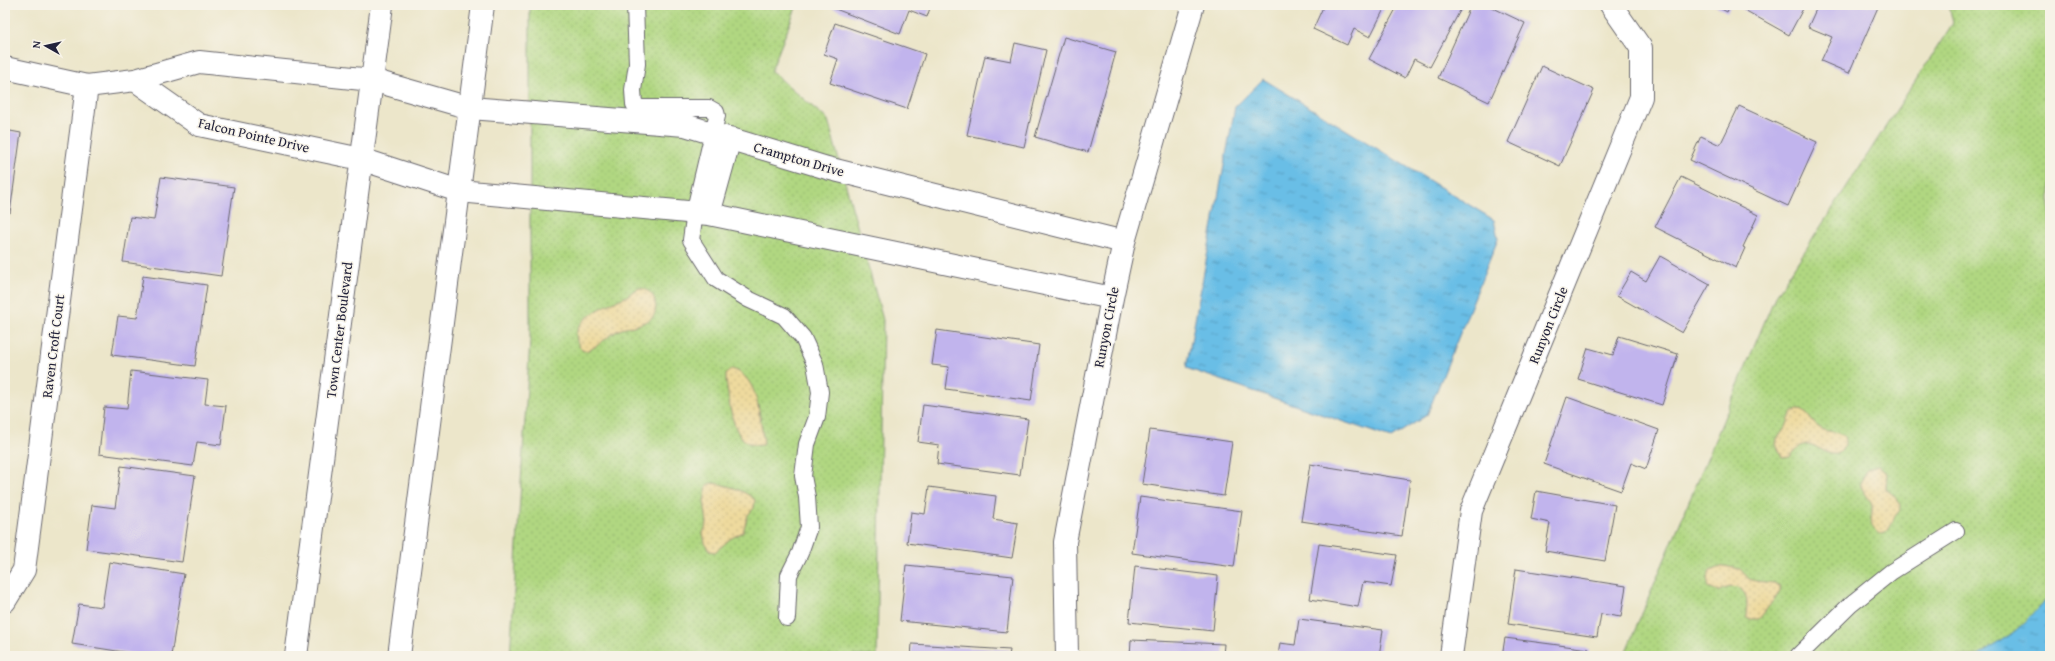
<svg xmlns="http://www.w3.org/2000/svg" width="2055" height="661" viewBox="0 0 2055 661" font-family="'Gentium Book Plus',serif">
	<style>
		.grass { fill: url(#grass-dots); stroke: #697c5e }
		.sand { fill: url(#sand-dots); stroke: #887e6c }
		.water { fill: url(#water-ripples); stroke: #467090 }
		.building { fill: #c1b4ed }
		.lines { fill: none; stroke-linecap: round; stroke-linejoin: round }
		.service-casing { stroke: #69676d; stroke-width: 18 }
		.minor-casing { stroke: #69676d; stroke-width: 24 }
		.secondary-casing { stroke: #69676d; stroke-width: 24 }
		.service { stroke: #fff; stroke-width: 16 }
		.minor { stroke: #fff; stroke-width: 22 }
		.secondary { stroke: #fff; stroke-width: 22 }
		.labels { text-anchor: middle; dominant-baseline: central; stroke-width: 3; stroke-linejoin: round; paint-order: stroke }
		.street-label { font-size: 14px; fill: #22223b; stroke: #f7f3e8 }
	</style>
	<defs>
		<pattern id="grass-dots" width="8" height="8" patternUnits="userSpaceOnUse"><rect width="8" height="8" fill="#b0d781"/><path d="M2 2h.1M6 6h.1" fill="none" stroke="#97b870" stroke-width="1.8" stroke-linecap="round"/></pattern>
		<pattern id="sand-dots" width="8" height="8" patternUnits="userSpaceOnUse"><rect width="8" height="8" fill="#eeda9e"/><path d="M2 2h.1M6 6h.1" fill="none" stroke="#ccbb89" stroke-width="1.8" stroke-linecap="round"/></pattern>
		<pattern id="water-ripples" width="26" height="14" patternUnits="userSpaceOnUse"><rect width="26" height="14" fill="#69bee6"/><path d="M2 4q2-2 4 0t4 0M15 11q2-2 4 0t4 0" fill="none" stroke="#569abc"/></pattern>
	</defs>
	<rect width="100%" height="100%" fill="#f7f3e8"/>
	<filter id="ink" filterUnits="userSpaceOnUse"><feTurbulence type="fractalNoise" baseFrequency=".025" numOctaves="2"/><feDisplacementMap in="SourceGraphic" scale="8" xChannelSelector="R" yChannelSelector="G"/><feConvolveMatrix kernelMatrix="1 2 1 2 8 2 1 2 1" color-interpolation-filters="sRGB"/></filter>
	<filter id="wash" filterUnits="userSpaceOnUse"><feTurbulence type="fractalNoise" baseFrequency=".012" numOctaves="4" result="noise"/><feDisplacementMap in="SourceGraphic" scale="16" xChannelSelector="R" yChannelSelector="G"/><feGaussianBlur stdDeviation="0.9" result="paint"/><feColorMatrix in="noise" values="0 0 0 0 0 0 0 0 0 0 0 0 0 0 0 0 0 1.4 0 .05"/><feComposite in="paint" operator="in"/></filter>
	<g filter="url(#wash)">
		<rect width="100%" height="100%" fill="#ece6ca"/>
		<!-- grass -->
		<path class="grass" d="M530 5H797L771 71 828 120 883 320 877 656H510L530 340Z
			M1949 5H2050V656H1624L1775 297 1953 23Z"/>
		<!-- sand -->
		<path class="sand" d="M641 288C648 290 654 294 655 302 661 326 631 324 617 331 605 337 597 350 583 351 559 324 605 306 625 297 631 294 633 289 641 288Z
			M732 369C760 377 759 418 764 442L763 445C731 450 730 403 726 381V375L729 370Z
			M1798 409C1810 412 1810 423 1820 428 1827 433 1835 430 1844 436 1845 441 1846 444 1843 448 1835 464 1818 444 1807 444 1799 445 1794 452 1790 457L1782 458 1776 444 1777 439 1786 427 1791 414Z
			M1878 466 1887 472 1886 489 1897 498 1901 505C1901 511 1898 512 1895 516 1892 523 1886 542 1875 530 1868 523 1873 514 1872 506 1870 497 1862 492 1860 483L1868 469Z
			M711 483C724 484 745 490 755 500L754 508 748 515 743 532 730 539 715 552 709 551 705 543 703 533 707 523 704 501 707 485Z
			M1724 566 1740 569 1749 579 1756 581 1774 583 1780 586V592L1759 619H1748L1746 617C1746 610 1748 603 1746 597 1742 584 1726 586 1718 592L1709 588 1707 578 1710 571Z"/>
		<!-- water -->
		<path class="water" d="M1263 79 1494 220 1498 239 1427 415 1391 438 1186 368 1235 107Z
			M2050 594V656H1976C2008 640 2028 622 2050 594Z"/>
		<g id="blocks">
			<!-- building -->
			<path class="building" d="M825 5H931L927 17 909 10 900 34Z
				M1324 5H1386L1370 37 1354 29 1347 45 1313 29Z
				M1398 5H1463L1430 67 1414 59 1405 78 1369 59Z
				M1471 5H1487L1525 23 1489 102 1438 78Z
				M1714 5H1730L1727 12Z
				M1743 5H1805L1789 35 1741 8Z
				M1818 5H1879L1849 73 1821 61 1832 37 1808 27Z
				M835 23 925 54 907 109 830 83 838 59 824 54Z
				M1064 37 1116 52 1088 152 1035 137Z
				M1015 43 1046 50 1024 147 967 135 985 56 1011 61Z
				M1542 66 1594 90 1560 166 1508 142Z
				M1739 106 1817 142 1788 206 1690 160 1701 136 1720 145Z
				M5 130 21 133 10 213 5 212Z
				M161 177 234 187 221 276 123 262 130 217 154 220Z
				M1681 177 1758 215 1743 247 1745 248 1736 268 1655 227Z
				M1660 256 1710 284 1682 333 1617 296 1631 272 1646 281Z
				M143 276 207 285 195 366 112 355 118 316 137 318Z
				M937 330 1039 345 1031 401 946 389 949 367 932 365Z
				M1619 336 1678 354 1662 405 1578 379 1588 348 1613 355Z
				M131 371 208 380 205 404 226 406 221 445 197 442 193 466 99 454 104 407 127 409Z
				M1567 397 1659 430 1646 469 1631 463 1621 491 1544 464Z
				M923 405 1028 419 1020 475 937 464 939 445 918 442Z
				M1150 430 1232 442 1224 496 1142 484Z
				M1310 464 1410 480 1402 536 1301 521Z
				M121 466 195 476 182 562 86 549 92 505 115 508Z
				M929 487 996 496 993 519 1018 523 1012 558 907 543 911 512 925 514Z
				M1536 491 1615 505 1605 561 1545 551 1550 523 1531 519Z
				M1140 497 1242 511 1234 567 1132 553Z
				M1319 544 1397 555 1391 586 1363 582 1358 607 1310 599Z
				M109 562 184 574 171 656H149L72 644 79 604 102 607Z
				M906 565 1013 576 1007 632 900 621Z
				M1135 566 1218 576 1213 631 1129 622Z
				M1516 569 1626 586 1621 617 1601 614 1597 637 1508 624Z
				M1299 619 1383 630 1379 656H1278L1280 643 1295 645Z
				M1505 638 1589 649 1588 656H1502Z
				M1131 640 1224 644 1223 656H1130Z
				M912 644 1010 650 1009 656H911Z"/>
		</g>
	</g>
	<g filter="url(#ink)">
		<use href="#blocks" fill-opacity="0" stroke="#69676d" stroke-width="1"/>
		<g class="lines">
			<!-- service casing -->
			<g class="service-casing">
				<path id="service" d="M635 5 637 64 633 90 634 104 640 108H709L716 112 717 116 696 205 691 240 716 279 748 299 784 316 803 338 815 364 820 392 817 417 807 444 803 476 807 497 809 527 800 553 789 575 787 618
					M1798 656 1850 605 1891 572 1956 531"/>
			</g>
			<!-- minor casing -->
			<g class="minor-casing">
				<path id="minor" d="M5 68 87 86 135 80 199 62 372 80 470 108 685 125 827 168 1124 242
					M135 80 199 125 361 159 459 191 709 214 1112 298
					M709 214 730 138
					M5 601 24 570 87 86
					M1067 656 1065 542 1112 298 1124 242 1193 5
					M1451 656 1471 511 1641 97V48L1611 5"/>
			</g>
			<!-- secondary casing -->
			<g class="secondary-casing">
				<path id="secondary" d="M296 656 382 5
					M399 656 483 5"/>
			</g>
			<!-- service -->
			<use href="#service" class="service"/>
			<!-- minor -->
			<use href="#minor" class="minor"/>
			<!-- secondary -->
			<use href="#secondary" class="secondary"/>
		</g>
	</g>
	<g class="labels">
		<!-- street labels -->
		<g class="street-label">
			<text transform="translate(254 135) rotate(13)">Falcon Pointe Drive</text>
			<text transform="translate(799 159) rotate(16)">Crampton Drive</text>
			<text transform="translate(1548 325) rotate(-68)">Runyon Circle</text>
			<text transform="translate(1106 327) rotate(-79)">Runyon Circle</text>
			<text transform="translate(339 330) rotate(-83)">Town Center Boulevard</text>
			<text transform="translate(53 346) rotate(-83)">Raven Croft Court</text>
		</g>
	</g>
	<!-- margin -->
	<rect width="2055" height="661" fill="none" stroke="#f7f3e8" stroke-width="20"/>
	<!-- north arrow -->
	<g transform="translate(46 46) rotate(278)" stroke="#f7f3e8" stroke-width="3" paint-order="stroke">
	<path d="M0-3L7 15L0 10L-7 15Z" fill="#22223b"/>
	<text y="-6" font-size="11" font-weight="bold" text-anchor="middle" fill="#22223b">N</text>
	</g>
</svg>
